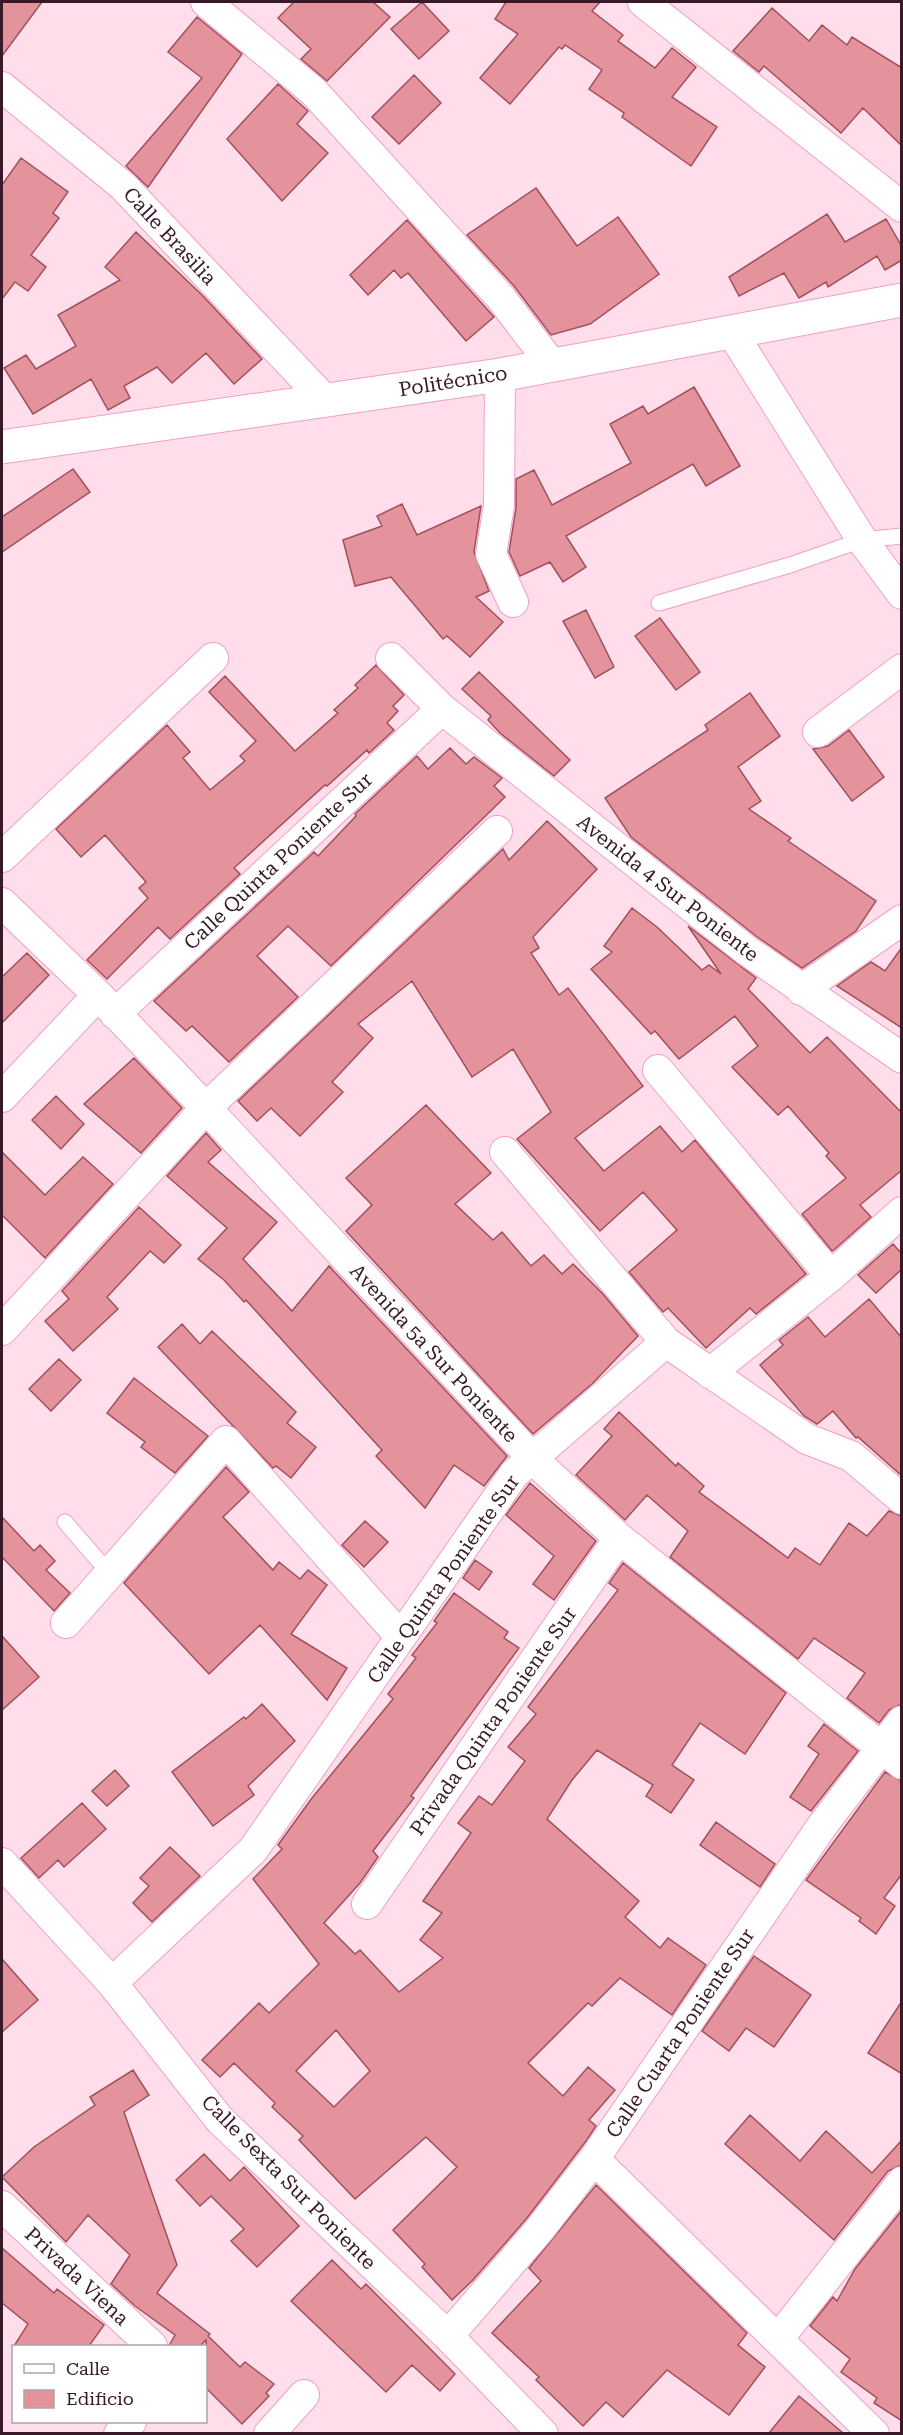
<svg xmlns="http://www.w3.org/2000/svg" width="903" height="2435" viewBox="0 0 903 2435" font-family="'Roboto Serif',serif">
	<style>
		.building { fill: #e4939c; stroke: #9f505b; stroke-width: 1.5; fill-rule: evenodd }
		.lines { fill: none; stroke-linecap: round; stroke-linejoin: round }
		.service-casing { stroke: #f1a0c3; stroke-width: 17 }
		.minor-casing { stroke: #f1a0c3; stroke-width: 32 }
		.tertiary-casing { stroke: #f1a0c3; stroke-width: 35 }
		.service { stroke: #fff; stroke-width: 15 }
		.minor { stroke: #fff; stroke-width: 30 }
		.tertiary { stroke: #fff; stroke-width: 33 }
		.labels { text-anchor: middle; dominant-baseline: central; stroke-width: 4.5; stroke-linejoin: round; paint-order: stroke }
		.street-label { font-size: 20px; fill: #381927; stroke: #fff }
	</style>
	<rect width="100%" height="100%" fill="#ffddea"/>
	<!-- building -->
	<path class="building" d="M2 2H42L2 56Z
		M294 2H373L390 17 327 81 301 59 311 49 278 18Z
		M422 2 449 31 419 59 391 29Z
		M506 2H600L592 11 623 35 618 41 655 68 672 48 696 67 672 97 717 127 691 166 622 117 624 113 589 89 602 70 565 45 562 49 559 47 510 104 480 78 518 34 495 19Z
		M772 8 809 41 822 25 847 45 852 37 902 68V146L863 108 841 133 764 66 759 72 733 51Z
		M197 17 242 54 148 187 126 166 202 78 168 52Z
		M414 75 441 103 399 144 372 117Z
		M278 84 308 111 297 124 328 153 282 201 227 139Z
		M21 158 68 192 53 213 59 218 31 255 46 267 28 291 15 282 2 299V185Z
		M536 188 577 246 618 217 659 274 590 324 551 335 514 286 467 235Z
		M827 214 845 242 886 219 902 247V260L885 270 877 256 828 287 826 282 799 298 784 273 739 296 729 277Z
		M407 220 494 317 466 341 408 273 401 278 394 270 368 295 350 275Z
		M136 232 202 295 262 359 234 384 206 353 172 383 157 367 124 386 130 398 108 410 91 379 33 414 4 368 26 355 36 369 76 346 58 315 120 280 105 267Z
		M694 387 740 466 706 486 693 464 566 536 586 567 563 582 550 562 520 576 509 552 516 508V479L534 470 552 505 631 463 610 424 643 406 648 414Z
		M73 469 90 492 2 552V517Z
		M402 504 417 535 481 506 474 552 489 591 476 597 503 622 470 657 447 636 443 639 391 577 355 586 343 540 382 526 377 516Z
		M586 610 614 667 595 678 563 621Z
		M660 618 700 672 676 690 635 636Z
		M376 665 404 695 393 706 398 711 387 723 394 730 369 753 367 750 327 786 325 785 234 868 240 874 170 939 158 927 107 979 87 960 148 898 139 888 146 882 105 835 81 857 56 829 167 725 190 752 183 758 210 790 245 761 240 756 256 741 209 692 225 676 295 751 338 713 334 710 358 688 355 685Z
		M479 672 570 760 554 776 500 733 488 720 491 716 462 689Z
		M750 693 780 736 738 767 761 801 749 809 791 838 788 841 876 901 856 931 802 968 756 936 631 837 605 798 708 730 705 725Z
		M849 730 884 777 852 801 813 749 828 746Z
		M450 748 466 764 474 757 502 778 494 786 505 797 331 966 288 926 257 956 298 997 229 1062 192 1026 186 1031 154 1001 314 852 318 856 356 816 355 814 417 756 428 769Z
		M547 821 597 869 533 937 539 948 531 953 559 995 568 988 643 1086 575 1138 604 1171 660 1126 682 1152 695 1140 806 1274 756 1314 750 1308 706 1348 668 1308 663 1312 629 1272 677 1230 643 1192 600 1231 517 1139 551 1112 513 1049 472 1077 412 981 358 1024 373 1038 332 1082 343 1092 300 1136 271 1108 257 1121 238 1101 503 849 509 860Z
		M632 908 657 927 702 970 709 965 721 974 688 926 756 978 748 989 810 1053 827 1037 902 1113V1170L860 1205 871 1217 835 1249 832 1251 802 1214 846 1178 826 1156 829 1153 788 1106 778 1115 732 1067 758 1046 735 1016 679 1059 655 1031 651 1034 591 969 612 952 604 946Z
		M902 947V1028L837 986 871 962 885 971Z
		M27 953 49 975 2 1023V977Z
		M134 1058 182 1108 141 1153 84 1104Z
		M56 1096 84 1124 61 1149 32 1120Z
		M426 1105 491 1173 455 1204 493 1240 502 1232 531 1266 544 1255 562 1274 573 1264 603 1294 638 1336 592 1384 533 1434 346 1231 372 1205 346 1178Z
		M206 1133 221 1150 208 1162 277 1222 243 1259 292 1311 329 1266 507 1456 484 1486 454 1465 425 1508 376 1456 382 1450 361 1427 246 1300 244 1302 224 1280 198 1259 227 1228 167 1176Z
		M2 1152 45 1195 83 1157 113 1184 45 1258 2 1215Z
		M139 1207 181 1245 164 1263 150 1251 107 1297 118 1309 73 1351 45 1321 69 1299 62 1291Z
		M893 1244 902 1254V1269L876 1293 858 1275Z
		M869 1299 902 1338V1476L858 1437 856 1438 833 1411 817 1424 804 1416 760 1365 783 1345 779 1340 808 1317 825 1337Z
		M182 1324 200 1344 212 1331 296 1412 287 1423 316 1447 291 1478 276 1466 273 1468 158 1347Z
		M59 1359 81 1380 51 1411 29 1389Z
		M134 1378 208 1436 175 1473 141 1447 145 1442 107 1413Z
		M619 1412 676 1466 678 1463 704 1486 699 1492 788 1558 795 1548 820 1565 849 1523 867 1536 889 1511 902 1516V1704L889 1710 879 1723 847 1698 865 1673 814 1638 798 1659 670 1557 688 1531 647 1495 625 1520 576 1475 612 1436 604 1429Z
		M226 1467 249 1492 223 1517 273 1570 279 1562 300 1579 308 1570 327 1585 291 1634 347 1668 327 1700 260 1625 209 1674 124 1583Z
		M530 1483 596 1541 554 1600 533 1584 554 1556 506 1515Z
		M2 1517 34 1551 40 1545 55 1561 46 1570 70 1593 54 1611 2 1557Z
		M365 1521 388 1542 364 1567 342 1545Z
		M475 1560 492 1572 479 1590 463 1578Z
		M623 1563 786 1693 745 1754 700 1723 672 1765 694 1780 671 1813 646 1796 653 1785 597 1750 572 1780 547 1819 639 1901 625 1917 660 1948 668 1938 706 1965 672 2015 620 1978 592 2006 588 2003 528 2063 563 2096 588 2067 615 2090 589 2120 596 2126 586 2141 527 2218 473 2280 452 2300 422 2267 425 2264 393 2230 457 2167 426 2137 355 2199 299 2140 303 2136 272 2107 275 2103 234 2063 220 2077 202 2060 259 2003 269 2013 319 1964 253 1879 282 1849 278 1845 312 1798 393 1699 388 1694 416 1658 412 1655 437 1623 434 1621 454 1593 508 1632 504 1638 519 1648 411 1796 414 1798 373 1851 378 1857 360 1883 324 1923 355 1954 360 1950 399 1992 443 1958 420 1940 442 1913 423 1901 471 1833 458 1823 479 1796 492 1805 525 1761 508 1747 536 1714 528 1707 618 1590 609 1583ZM336 2030 370 2071 334 2107 296 2071Z
		M2 1636 39 1677 2 1710Z
		M262 1704 295 1741 248 1786 254 1795 213 1826 172 1772 244 1717 246 1719Z
		M824 1724 858 1751 811 1811 790 1797 819 1754 808 1746Z
		M115 1770 129 1786 107 1806 92 1791Z
		M885 1772 902 1781V1874L884 1898 895 1906 876 1934 859 1921 861 1918 806 1880Z
		M82 1803 106 1829 64 1867 58 1860 39 1878 21 1858Z
		M716 1822 775 1864 760 1887 700 1845Z
		M170 1847 200 1876 152 1922 133 1903 149 1886 140 1878Z
		M754 1956 811 1995 774 2047 746 2028 729 2051 702 2031Z
		M2 1959 38 2000 2 2032Z
		M902 2001V2074L868 2053Z
		M133 2070 149 2095 124 2112 177 2265 157 2293 210 2334 208 2336 240 2367 245 2362 274 2384 266 2393 269 2396 242 2424 206 2388V2340L200 2346H169L175 2335 135 2306 111 2284 130 2255 88 2215 66 2242 2 2177 34 2147 95 2105 90 2097Z
		M750 2115 800 2161 826 2131 872 2173 902 2140V2165L888 2171 834 2240 725 2144Z
		M204 2154 230 2181 244 2167 299 2226 257 2267 231 2241 244 2229 211 2196 200 2206 176 2180Z
		M596 2185 747 2333 738 2345 765 2367 729 2415 667 2370 623 2417 606 2402 583 2426 536 2380 539 2377 492 2333 541 2281 529 2268Z
		M902 2210V2421L874 2403 877 2398 841 2372 850 2359 810 2326 833 2297 837 2301 855 2269Z
		M2 2248 54 2293 57 2289 104 2325 89 2346H14L28 2324 2 2303Z
		M332 2260 361 2289 366 2284 455 2374 440 2391 412 2365 386 2392 291 2301Z
		M799 2396 843 2433H769Z"/>
	<g class="lines">
		<!-- service casing -->
		<g class="service-casing">
			<path id="service" d="M659 603 790 565 862 540 902 536
				M65 1522 110 1574"/>
		</g>
		<!-- minor casing -->
		<g class="minor-casing">
			<path id="minor" d="M206 2 314 92 501 298 552 365
				M643 2 902 207
				M2 87 123 186 325 400
				M731 331 862 540 902 594
				M500 375 499 505 491 554 513 602
				M391 658 442 709 746 950 902 1058
				M818 732 902 669
				M2 857 213 658
				M2 903 98 995 206 1108 538 1464 619 1538 902 1764
				M801 990 902 920
				M115 1014 442 709
				M658 1070 831 1276
				M2 1097 98 995
				M505 1152 666 1342 807 1439 851 1456 902 1499
				M2 1330 206 1108 497 831
				M710 1373 831 1276 902 1212
				M66 1623 226 1441 401 1637
				M2 1863 112 1983 220 2120 448 2336 543 2434
				M367 1904 619 1538
				M112 1983 253 1850 514 1474 666 1342
				M594 2159 874 2434
				M2 2206 152 2346
				M448 2336 540 2229 594 2159 822 1826 902 1721
				M778 2339 902 2182
				M119 2434 131 2422
				M269 2434 304 2395"/>
		</g>
		<!-- tertiary casing -->
		<g class="tertiary-casing">
			<path id="tertiary" d="M2 447 500 375 902 300"/>
		</g>
		<!-- service -->
		<use href="#service" class="service"/>
		<!-- minor -->
		<use href="#minor" class="minor"/>
		<!-- tertiary -->
		<use href="#tertiary" class="tertiary"/>
	</g>
	<g class="labels">
		<!-- street labels -->
		<g class="street-label">
			<text transform="translate(170 236) rotate(47)">Calle Brasilia</text>
			<text transform="translate(453 381) rotate(-9)">Politécnico</text>
			<text transform="translate(278 861) rotate(-43)">Calle Quinta Poniente Sur</text>
			<text transform="translate(668 888) rotate(38)">Avenida 4 Sur Poniente</text>
			<text transform="translate(434 1353) rotate(47)">Avenida 5a Sur Poniente</text>
			<text transform="translate(443 1579) rotate(-55)">Calle Quinta Poniente Sur</text>
			<text transform="translate(493 1721) rotate(-55)">Privada Quinta Poniente Sur</text>
			<text transform="translate(680 2033) rotate(-56)">Calle Cuarta Poniente Sur</text>
			<text transform="translate(289 2182) rotate(45)">Calle Sexta Sur Poniente</text>
			<text transform="translate(77 2276) rotate(43)">Privada Viena</text>
		</g>
	</g>
	<!-- border -->
	<rect width="903" height="2435" fill="none" stroke="#381927" stroke-width="6"/>
	<!-- legend -->
	<rect x="12" y="2345" width="195" height="78" fill="#ffffff" stroke="#afa3a9" stroke-width="1.5"/>
	<rect x="24" y="2364" width="30" height="9" fill="#ffffff" stroke="#afa3a9" stroke-width="1.5"/>
	<text x="66" y="2375" font-size="18" fill="#381927">Calle</text>
	<rect x="24" y="2390" width="30" height="18" fill="#e4939c" stroke="#afa3a9" stroke-width="1.5"/>
	<text x="66" y="2405" font-size="18" fill="#381927">Edificio</text>
</svg>
